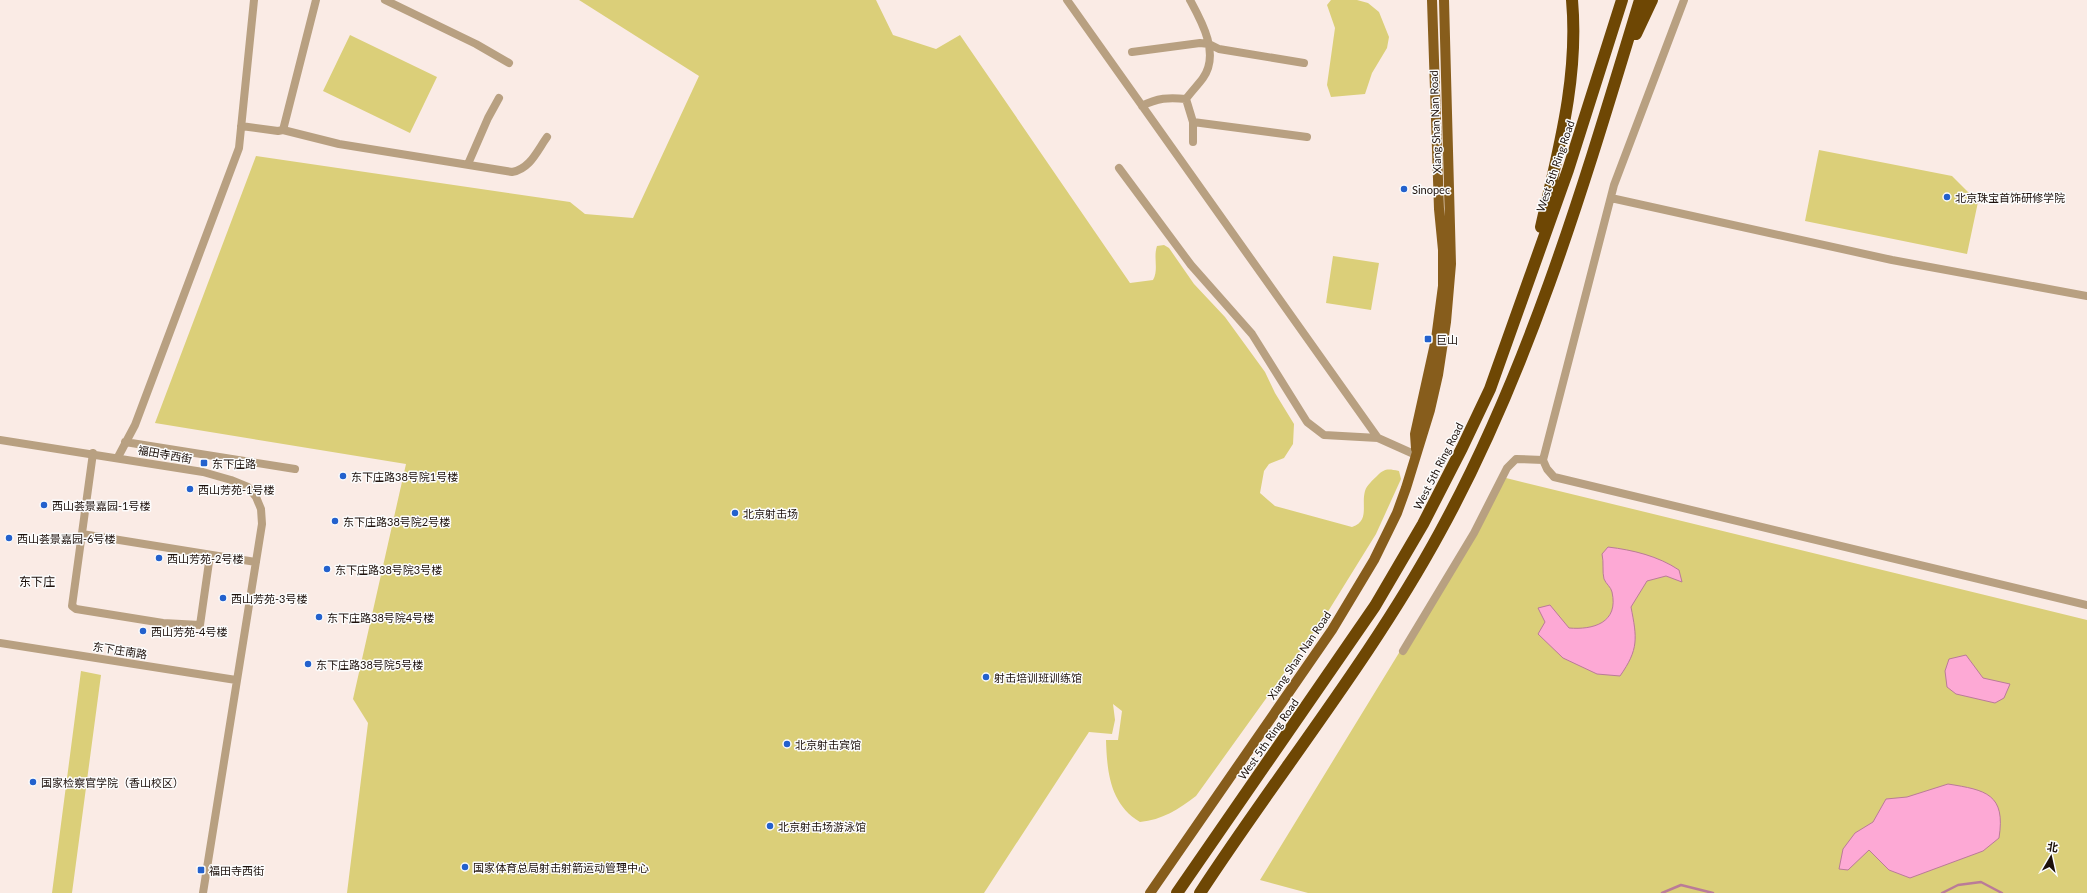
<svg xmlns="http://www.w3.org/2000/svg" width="2087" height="893" viewBox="0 0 2087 893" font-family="Lato,'Noto Sans SC',sans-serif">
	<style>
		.green { fill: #dbcf79 }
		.water { fill: #fda9d5; stroke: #ba7b98 }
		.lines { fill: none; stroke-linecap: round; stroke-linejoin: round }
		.stream { stroke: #ba7b98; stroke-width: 2.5 }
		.minor { stroke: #b8a081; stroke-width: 8 }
		.major { stroke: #875d1c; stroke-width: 10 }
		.highway { stroke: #6e4704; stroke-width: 12 }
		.poi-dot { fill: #2361cd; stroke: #fcfcfc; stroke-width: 1.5 }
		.labels { text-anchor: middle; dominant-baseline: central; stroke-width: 3; stroke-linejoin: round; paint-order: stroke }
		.street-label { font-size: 11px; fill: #1c100b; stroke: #fcfcfc }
		.poi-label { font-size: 11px; fill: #1c100b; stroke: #fcfcfc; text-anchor: start }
		.neighbourhood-label { font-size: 12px; fill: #1c100b; stroke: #fcfcfc }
	</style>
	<rect width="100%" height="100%" fill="#faebe5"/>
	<!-- green -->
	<path class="green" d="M579 0H876L893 35 936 49 960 35 1130 283 1153 280C1159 269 1153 258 1157 246L1164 245 1169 248 1194 284 1225 317 1265 372 1275 393 1294 424 1293 444 1284 458 1269 464 1264 471 1260 493 1275 506 1352 527C1370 521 1361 505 1365 491 1367 485 1372 481 1377 476 1385 468 1388 469 1399 471L1401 479 1376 534 1324 618 1196 796C1179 809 1162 820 1140 822 1110 804 1107 772 1106 740H1118L1122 711 1113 704 1115 720 1112 734 1089 732 984 893H347L368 723 353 699 406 464 155 423 256 156 570 202 585 214 633 218 699 76Z
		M1331 0H1357L1368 3 1379 12 1389 37 1387 48 1372 73 1365 94 1331 97 1327 85 1335 28 1327 5Z
		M350 35 437 77 410 133 323 91Z
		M1819 150 1952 176 1978 202 1967 254 1805 221Z
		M1333 256 1379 263 1371 310 1326 303Z
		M1506 478 2087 620V893H1308L1260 880Z
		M81 671 101 675 72 893H52Z"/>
	<!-- water -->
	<path class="water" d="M1608 547C1633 550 1658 556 1679 570L1682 582 1666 576 1647 581 1631 607C1637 638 1639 649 1620 676L1597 674 1563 658 1538 634 1545 622 1538 608 1550 605 1569 628C1593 630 1619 623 1612 592 1611 587 1606 584 1604 579 1602 572 1604 562 1602 554Z
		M1966 655 1983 678 2010 684 2004 698 1995 703 1956 694 1947 687 1945 671 1949 659Z
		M1948 784C1986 790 2006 794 1999 838L1983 851 1910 878 1889 870 1869 850 1848 870 1839 869 1843 849 1855 833 1873 822 1886 799 1907 797Z"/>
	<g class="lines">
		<!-- stream -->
		<path class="stream" d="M1662 893 1681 885 1713 893
			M1942 893 1958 885 1981 882 2002 893"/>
		<!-- minor -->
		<path class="minor" d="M385 0 476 44 509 63
			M1067 0 1378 438 1416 455
			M1684 0 1614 185 1543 460 1547 469 1554 477 2087 605
			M1132 52 1200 43 1209 44 1219 49 1304 63
			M1186 99C1191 92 1198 85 1203 78 1220 54 1202 22 1190 0
			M1142 106C1157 98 1169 97 1186 99L1193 122V142
			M1193 122 1307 137
			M241 126 278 131 283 130 339 144 512 172C530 169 537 151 547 137
			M283 130 316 0
			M468 164 488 118 499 98
			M1119 168 1191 265 1252 334 1307 422 1324 435 1378 438
			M1611 198 1892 260 2087 296
			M0 440 203 472 231 480 248 487 256 497 261 509 262 524 203 893
			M125 442 295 469
			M93 453 72 606 76 609 163 623 200 625 210 555
			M118 457 135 425 239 148 254 0
			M82 534 256 562
			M0 643 236 680
			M1403 651 1474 533 1507 468 1516 459 1543 460"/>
		<!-- major -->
		<path class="major" d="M1416 449 1415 434 1436 339 1443 286V250L1439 209 1432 0
			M1150 893 1332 630 1374 560 1397 513 1406 488 1430 410 1438 375 1446 322 1451 264 1444 0"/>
		<!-- highway -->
		<path class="highway" d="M1636 34 1652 0
			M1541 227C1558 152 1579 78 1572 0
			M1177 893 1375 606 1423 524 1462 448 1490 389 1568 170 1622 0
			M1200 893C1279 772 1371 659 1440 532 1531 366 1585 181 1640 0"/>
	</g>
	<!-- markers -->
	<g class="poi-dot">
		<circle cx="1404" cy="189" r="4"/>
		<circle cx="1947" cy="197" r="4"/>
		<rect x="1424" y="335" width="8" height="8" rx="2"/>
		<rect x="200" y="459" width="8" height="8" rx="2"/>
		<circle cx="343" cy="476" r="4"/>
		<circle cx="190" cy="489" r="4"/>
		<circle cx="44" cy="505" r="4"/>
		<circle cx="735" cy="513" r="4"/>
		<circle cx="335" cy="521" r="4"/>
		<circle cx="9" cy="538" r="4"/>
		<circle cx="159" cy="558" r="4"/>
		<circle cx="327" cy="569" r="4"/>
		<circle cx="223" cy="598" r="4"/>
		<circle cx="319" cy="617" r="4"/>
		<circle cx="143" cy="631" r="4"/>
		<circle cx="308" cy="664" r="4"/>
		<circle cx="986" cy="677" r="4"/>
		<circle cx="787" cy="744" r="4"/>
		<circle cx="33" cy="782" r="4"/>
		<circle cx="770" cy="826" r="4"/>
		<circle cx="465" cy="867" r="4"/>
		<rect x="197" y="866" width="8" height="8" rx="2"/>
	</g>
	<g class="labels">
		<!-- street labels -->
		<g class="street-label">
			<text transform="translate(1435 122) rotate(-92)">Xiang Shan Nan Road</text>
			<text transform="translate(1555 166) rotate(-71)">West 5th Ring Road</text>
			<text transform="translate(165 454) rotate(10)">福田寺西街</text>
			<text transform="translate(1438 466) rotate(-63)">West 5th Ring Road</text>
			<text transform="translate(120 650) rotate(9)">东下庄南路</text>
			<text transform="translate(1299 655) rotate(-56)">Xiang Shan Nan Road</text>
			<text transform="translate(1268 739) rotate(-55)">West 5th Ring Road</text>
		</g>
		<!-- poi labels -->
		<g class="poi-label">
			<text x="1412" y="189">Sinopec</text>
			<text x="1955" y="197">北京珠宝首饰研修学院</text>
			<text x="1436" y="339">巨山</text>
			<text x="212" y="463">东下庄路</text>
			<text x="351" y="476">东下庄路38号院1号楼</text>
			<text x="198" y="489">西山芳苑-1号楼</text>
			<text x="52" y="505">西山荟景嘉园-1号楼</text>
			<text x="743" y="513">北京射击场</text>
			<text x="343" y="521">东下庄路38号院2号楼</text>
			<text x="17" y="538">西山荟景嘉园-6号楼</text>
			<text x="167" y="558">西山芳苑-2号楼</text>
			<text x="335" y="569">东下庄路38号院3号楼</text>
			<text x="231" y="598">西山芳苑-3号楼</text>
			<text x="327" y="617">东下庄路38号院4号楼</text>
			<text x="151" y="631">西山芳苑-4号楼</text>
			<text x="316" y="664">东下庄路38号院5号楼</text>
			<text x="994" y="677">射击培训班训练馆</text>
			<text x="795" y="744">北京射击宾馆</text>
			<text x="41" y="782">国家检察官学院（香山校区）</text>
			<text x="778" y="826">北京射击场游泳馆</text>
			<text x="473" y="867">国家体育总局射击射箭运动管理中心</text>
			<text x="209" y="870">福田寺西街</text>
		</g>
		<!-- neighbourhood labels -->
		<g class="neighbourhood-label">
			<text x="37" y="581">东下庄</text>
		</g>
	</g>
	<!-- north arrow -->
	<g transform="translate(2051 857) rotate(9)" stroke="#fcfcfc" stroke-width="3" paint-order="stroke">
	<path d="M0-3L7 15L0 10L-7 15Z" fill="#1c100b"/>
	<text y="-6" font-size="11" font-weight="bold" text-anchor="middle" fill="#1c100b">北</text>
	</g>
</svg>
